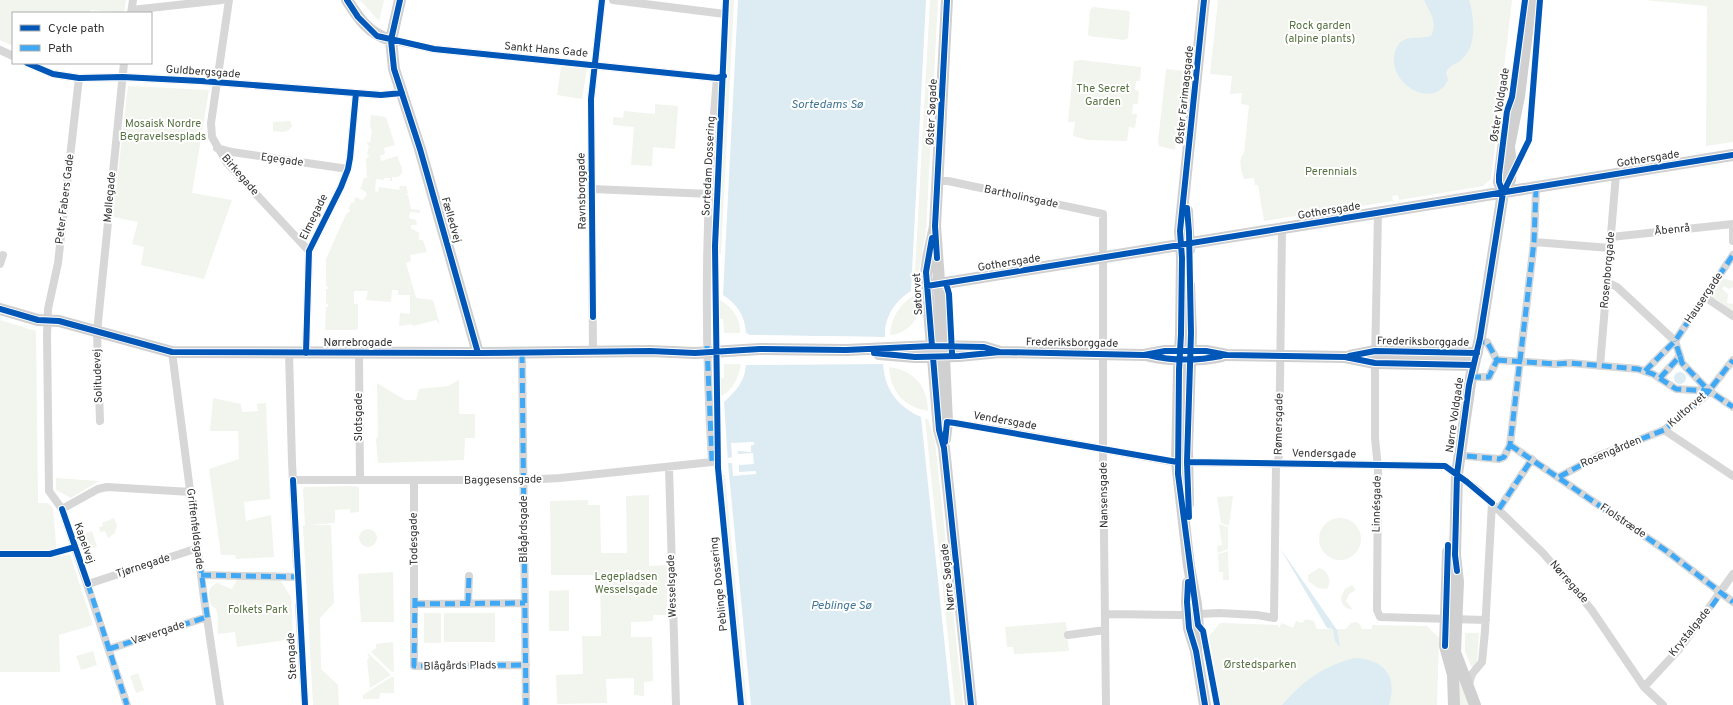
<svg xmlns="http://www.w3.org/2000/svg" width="1733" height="705" viewBox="0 0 1733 705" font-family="Overpass,sans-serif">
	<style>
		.green { fill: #f1f5ed }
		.water { fill: #ddebf3 }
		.pier { fill: #fff }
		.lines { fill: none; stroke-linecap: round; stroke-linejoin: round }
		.street { stroke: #d7d7d7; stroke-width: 8 }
		.secondary { stroke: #d0d0d0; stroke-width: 12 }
		.quiet { stroke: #3fa9f5; stroke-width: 5; stroke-dasharray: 10 5; stroke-linecap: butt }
		.cycleway-casing { stroke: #fff; stroke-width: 8 }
		.cycleway { stroke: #0057b8; stroke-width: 6 }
		.labels { text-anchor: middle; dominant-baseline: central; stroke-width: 4; stroke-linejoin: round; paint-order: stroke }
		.park-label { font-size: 11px; fill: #56703f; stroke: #fff }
		.street-label { font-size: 11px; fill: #333; stroke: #fff }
		.water-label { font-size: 12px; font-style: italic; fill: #3f7597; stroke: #fff }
	</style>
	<rect width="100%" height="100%" fill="#fff"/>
	<!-- green -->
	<path class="green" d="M0 0H126L124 13 91 10 90 13H13V46L0 40Z
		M360 0H384L379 21Z
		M729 0H734L721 254H719Z
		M930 0H938L926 232 918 276V290H914Z
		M1218 0H1512L1491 179 1483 186 1399 200 1398 195 1392 196 1393 201 1264 221 1258 185H1255L1254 178 1244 179C1242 173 1237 159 1244 153L1249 105 1241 104 1242 93 1230 94 1232 76 1210 74Z
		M1644 0H1733V142L1706 146 1707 6Z
		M1093 7 1129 11 1130 13 1128 38 1124 40 1089 36 1088 34 1090 10Z
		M1081 60 1141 67 1140 81H1136L1135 90 1139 91 1138 104H1133L1132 114H1137L1135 128 1129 127 1127 141 1088 140 1073 136 1075 122H1068L1074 61Z
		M561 67 587 68 582 99 557 95Z
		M1166 69 1183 71 1175 150 1159 146 1158 142Z
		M128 86 209 90 192 193 232 200 204 279 141 265 144 247 132 244 138 222 113 217Z
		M655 104 678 106 675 149 653 147 652 166 631 165 634 127 613 125V117L623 118 624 111 655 114Z
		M371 115 386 117 395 145 384 148 385 154 380 156 381 161 397 156 402 168V173L398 177H392V181H390V178H384V180L376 179 375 191 378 192 379 187 399 190 400 186H406L408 193 406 194 408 195 411 209 420 210V213L410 212 409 218 416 220 417 225H411V228L419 233V240H423L427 252 410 255 411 261 406 263 416 298 433 300 440 325 436 320 413 326 412 324 399 326 400 313 410 314V295H398V290H392L391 302 366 300 368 291H354V304H358V329L355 330H325L326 307H328V304H326V289H328V287L326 286V259L346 214 350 211 349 208 352 202 354 203 355 197 362 200 367 195 366 192 359 188H361L364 178H367L366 159 369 156 367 154 369 146 367 144V142H370L372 131 370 126Z
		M290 121 292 125C289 134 280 132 273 131V122Z
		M1721 278 1733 281V287L1729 289 1724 286 1722 289 1728 294 1727 303 1733 304V313L1718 300 1711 297 1715 287 1719 285V282Z
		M918 293C927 311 909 335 890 335 891 316 901 302 918 293Z
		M720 300C732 307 741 319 740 333H724L723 319H720Z
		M0 320 36 331 38 503H48L53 508 57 556 70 555 93 625 59 635 60 672H0Z
		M724 364H741C739 377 733 390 721 396V378H724Z
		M889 367C914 370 928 387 928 411 904 407 890 391 889 367Z
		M459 380V414H475V438H465L464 460 378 463 376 440 378 435 377 383 405 400H416L419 389 448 386Z
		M213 398 241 404 242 412 258 411 257 404 266 403 270 499 244 502 246 521 271 515 274 557 236 559 235 555H221L209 469 239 459 238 431H210Z
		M925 419H928L935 441 963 705H955Z
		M720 475H725L747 705H743Z
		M56 478 99 481 71 498 56 490Z
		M353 486 359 487V512L350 513V509L335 510V523L308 525H331L334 603 320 618 321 669 338 685 339 705H313L303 526 305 525 303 489 305 487Z
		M649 495V566L667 565V615H653V621L631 622V637H652L653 681 644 682V696L634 695V678L606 679 607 703 557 704 556 675 583 674 582 636H601L600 575H551L550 501 588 500V505H600L601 553H627L626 496Z
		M1233 496 1229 526 1221 523 1217 497Z
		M1319 539a21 21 0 1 1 42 0a21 21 0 1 1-42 0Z
		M114 518 117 525 115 533 108 538 105 531 100 532 99 527 103 526 102 523Z
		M1219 524 1228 527V549L1218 553 1217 546 1222 545Z
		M359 538a9 9 0 1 1 18 0a9 9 0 1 1-18 0Z
		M92 531 97 547 86 551 81 535Z
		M1228 551 1229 580H1223V572H1219L1218 554Z
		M1319 568C1329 571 1332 581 1327 589L1318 588 1308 581V575Z
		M393 572 394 622H361L358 574Z
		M237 579 280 580 291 597 293 639 237 647 235 632 218 634C217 626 219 615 216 609L211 605C208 596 207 587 217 583L232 589Z
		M1352 585 1356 590 1349 594 1346 601 1353 610C1341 608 1338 599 1345 589Z
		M569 590V631H549V591Z
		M424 613H441V643H424Z
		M444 613H495V642H444Z
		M1306 619 1314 621 1317 629H1346L1351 623C1357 621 1360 623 1362 629H1372V625L1427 626 1439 638 1437 705H1220L1209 636 1220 623 1278 625 1279 628 1282 623 1293 628 1296 621 1302 623Z
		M1066 622 1069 651 1014 654 1013 647H1007L1005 627Z
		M1465 633H1479L1477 662 1473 670 1465 652Z
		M393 642 394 672H392L371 652 376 648V644Z
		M93 651 97 665 81 670 76 656Z
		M367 652 391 675 370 688 367 660 369 658Z
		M138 673 144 690 136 693 130 676Z
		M391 677H394V693H380L379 699H363V695Z
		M1458 682H1461L1470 705H1458Z"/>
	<!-- water -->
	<path class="water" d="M738 0H926L911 291C895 301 884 317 885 337L749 335 746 333C745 316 738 305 723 295Z
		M1424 0H1469C1474 16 1477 44 1464 57 1458 65 1452 62 1446 72L1448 80C1434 111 1386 84 1395 52 1396 48 1399 42 1404 40 1412 36 1422 39 1431 36 1438 22 1430 13 1424 0Z
		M749 364H883C885 390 897 406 921 417L951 705H751L728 463 724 402C736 391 745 381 746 365Z
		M1674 378a6 6 0 1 1 12 0a6 6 0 1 1-12 0Z
		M1280 548 1337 630 1340 647 1335 641 1333 629 1327 628Z
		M1354 658C1384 659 1398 676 1389 705H1282C1304 680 1322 667 1354 658Z"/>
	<!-- pier -->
	<path class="pier" d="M746 333 750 335 885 337V339L749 337Z
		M749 362H883V364L746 365Z
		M754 442V445H751V452L738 451V454L753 453 754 464 739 465V472L756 471V474L733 476 732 463H728V458L732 457 731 443Z"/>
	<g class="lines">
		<!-- street -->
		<path class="street" d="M229 0 211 123 212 137 227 163 309 251
			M613 0 725 14
			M132 10 222 0
			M131 13 133 0
			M0 50 13 56
			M27 63 53 74 79 78 123 77 201 81 381 95 402 93
			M79 78 58 263 48 309 47 335 49 491 62 509 127 705
			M217 148 232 152 348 169
			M938 181H948L1103 214V452L1106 705
			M592 189 710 194
			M1378 213 1375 363V438L1378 468 1377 610 1380 617 1486 620
			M1733 227V241
			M1611 237 1733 224
			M1534 242 1610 248
			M0 264 3 255
			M1607 282 1617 287 1675 341
			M1705 297 1733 316
			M172 352 204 598 220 705
			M593 352 591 99 602 0
			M289 353 292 462 297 566
			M306 353 309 251 341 187 348 169 350 158 356 93
			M359 353 360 480
			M522 353 526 705
			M1680 356 1682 363 1709 391
			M1497 360 1555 364 1570 363 1638 369 1653 374 1676 389 1709 391 1733 407
			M1600 366 1616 174
			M1645 371 1675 341 1733 255
			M1471 377H1489L1497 360 1487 342H1479
			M1660 378 1680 356 1675 341
			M100 421 97 332 124 63
			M947 422 998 430 1174 462 1445 466 1479 491 1543 553 1591 609 1644 687 1663 705
			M1664 430 1733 476
			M1510 445 1668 552 1733 602
			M1467 456 1499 459 1504 457 1510 445 1534 242 1536 188
			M669 467 676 705
			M1559 477 1598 456 1664 430 1704 397 1733 360
			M293 480H524L560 478 712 462C704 334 705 205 717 78L434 49 391 40
			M414 480V666L526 665
			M62 509 98 489 107 487 191 492
			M1499 509 1532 459
			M201 575 298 577
			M88 584 198 548
			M468 603 469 576
			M415 604 525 603
			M299 606 305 705
			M1105 614 1179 615 1219 613 1257 615 1274 618 1276 467 1279 456 1282 229
			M1068 635 1105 630
			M109 649 207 617
			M1468 687 1472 674 1482 662 1485 631 1492 503
			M1644 687 1681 647 1733 574"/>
		<!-- secondary -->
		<path class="secondary" d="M347 0C359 19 369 34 391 40
			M400 0 391 40 394 69 420 149 478 353
			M1503 193 1499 182 1504 141
			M1187 211 1189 250
			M935 226 928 258 926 274 939 430 944 448 971 705
			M927 286 1733 155
			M0 309 38 320 59 321 172 352 478 353 650 351 695 353 760 349 846 350 932 346 984 347 1000 352
			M879 354 915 357 959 356 1000 352 1144 355 1165 351H1206L1227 355 1345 357 1375 363 1473 365
			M1149 356C1173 361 1197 361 1222 356
			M1350 356 1375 351 1477 353
			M945 439 947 422 943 335 935 226 947 0
			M1188 504 1187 449 1191 333 1189 285
			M1448 552 1445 646 1453 675 1454 705
			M1188 583 1187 602 1189 628 1196 651 1205 705
			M1196 651 1198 628 1196 604 1189 566 1177 462 1179 370 1181 334 1182 258 1180 231 1204 0
			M1475 705 1455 652 1458 582 1455 555 1457 474 1471 377 1480 338 1503 193 1510 180 1511 167 1509 146 1519 96 1531 0"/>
		<!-- quiet -->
		<path class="quiet" d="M707 346 712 462
			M522 353 526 705
			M1680 356 1682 363 1709 391
			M1497 360 1555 364 1570 363 1638 369 1653 374 1676 389 1709 391 1733 407
			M1645 371 1675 341 1733 255
			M1471 377H1489L1497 360 1487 342H1479
			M1660 378 1680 356 1675 341
			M1510 445 1668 552 1733 602
			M1467 456 1499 459 1504 457 1510 445 1534 242 1536 188
			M1559 477 1598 456 1664 430 1704 397 1733 360
			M1499 509 1532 459
			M198 548 208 622
			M201 575 298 577
			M88 584 127 705
			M415 598 414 666 526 665
			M468 603 469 576
			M415 604 525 603
			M1703 619 1721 593
			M109 649 207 617"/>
		<!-- cycleway casing -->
		<g class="cycleway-casing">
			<path id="cycleway" d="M347 0 358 17 377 36 434 49 717 78 724 76
				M400 0 391 40 394 69 420 149 478 353
				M726 0 715 246 718 468 741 705
				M1204 0 1180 231 1182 258 1181 334 1179 370 1178 474 1198 625 1203 631 1217 705
				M27 63 53 74 79 78 123 77 201 81 381 95 402 93
				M1503 193 1499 182V175L1507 111 1512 97 1525 0
				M1187 208 1189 232 1191 333 1187 462 1189 517
				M937 258 935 226 947 0
				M946 283 949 294 952 353
				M927 286 1733 155
				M0 309 38 320 59 321 172 352 478 353 650 351 695 353 760 349 846 350 932 346 984 347 1000 352
				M593 317 591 99 602 0
				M932 346 926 272 932 238
				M306 353 309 251 341 187 348 169 350 158 356 93
				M874 353 915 357 959 356 1000 352 1144 355 1165 351H1206L1227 355 1345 357 1375 363 1473 365
				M1148 355C1172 361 1196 361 1221 356
				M1349 356 1375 351 1477 353
				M933 357 939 430 944 448 971 705
				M945 442 947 422 955 423 1177 462
				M1187 462 1445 466 1467 482 1492 503
				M293 480 305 705
				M62 509 88 584
				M0 554H50L75 547
				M1457 571 1455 555 1457 474 1469 385 1480 338 1503 193 1529 140 1540 0
				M1188 582 1187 602 1189 628 1196 651 1205 705
				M1445 646 1448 545"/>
		</g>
		<!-- cycleway -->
		<use href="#cycleway" class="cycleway"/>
	</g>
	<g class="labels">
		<!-- park labels -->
		<g class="park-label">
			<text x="1320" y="26">Rock garden<tspan x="1320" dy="13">(alpine plants)</tspan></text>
			<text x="1103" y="89">The Secret<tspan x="1103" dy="13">Garden</tspan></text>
			<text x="163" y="124">Mosaisk Nordre<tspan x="163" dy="13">Begravelsesplads</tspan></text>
			<text x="1331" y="172">Perennials</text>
			<text x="626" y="577">Legepladsen<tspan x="626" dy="13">Wesselsgade</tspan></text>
			<text x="258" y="610">Folkets Park</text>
			<text x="1260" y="665">Ørstedsparken</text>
		</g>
		<!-- street labels -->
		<g class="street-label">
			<text transform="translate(546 50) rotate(5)">Sankt Hans Gade</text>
			<text transform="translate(203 72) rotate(4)">Guldbergsgade</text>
			<text transform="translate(1185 95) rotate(-84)">Øster Farimagsgade</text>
			<text transform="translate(1500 105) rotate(-81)">Øster Voldgade</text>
			<text transform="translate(932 112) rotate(-87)">Øster Søgade</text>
			<text transform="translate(1648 159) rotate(-9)">Gothersgade</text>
			<text transform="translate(282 160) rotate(8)">Egegade</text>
			<text transform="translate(709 166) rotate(-87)">Sortedam Dossering</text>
			<text transform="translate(240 175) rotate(49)">Birkegade</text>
			<text transform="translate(582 191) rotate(-91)">Ravnsborggade</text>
			<text transform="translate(110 197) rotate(-85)">Møllegade</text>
			<text transform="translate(1021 197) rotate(12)">Bartholinsgade</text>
			<text transform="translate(65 199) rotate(-83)">Peter Fabers Gade</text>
			<text transform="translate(1329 211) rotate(-9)">Gothersgade</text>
			<text transform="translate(314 217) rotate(-64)">Elmegade</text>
			<text transform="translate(451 220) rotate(74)">Fælledvej</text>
			<text transform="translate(1672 230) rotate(-6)">Åbenrå</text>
			<text transform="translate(1009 263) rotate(-9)">Gothersgade</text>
			<text transform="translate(1608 270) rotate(-85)">Rosenborggade</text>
			<text transform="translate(918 294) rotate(-93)">Søtorvet</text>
			<text transform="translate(1704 298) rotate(-56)">Hausergade</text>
			<text transform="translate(1423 342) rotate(1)">Frederiksborggade</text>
			<text x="358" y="343">Nørrebrogade</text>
			<text transform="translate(1072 343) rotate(1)">Frederiksborggade</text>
			<text transform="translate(98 376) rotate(-92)">Solitudevej</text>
			<text transform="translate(1687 410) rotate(-41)">Kultorvet</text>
			<text transform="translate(1455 415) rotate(-82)">Nørre Voldgade</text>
			<text transform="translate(359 417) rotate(-90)">Slotsgade</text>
			<text transform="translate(1005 421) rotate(10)">Vendersgade</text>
			<text transform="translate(1279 424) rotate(-89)">Rømersgade</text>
			<text transform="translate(1611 452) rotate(-23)">Rosengården</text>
			<text transform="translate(1324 454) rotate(1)">Vendersgade</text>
			<text transform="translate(503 480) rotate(-1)">Baggesensgade</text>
			<text transform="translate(1104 495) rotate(-91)">Nansensgade</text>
			<text transform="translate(1377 504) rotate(-89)">Linnésgade</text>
			<text transform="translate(1623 521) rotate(34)">Fiolstræde</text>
			<text transform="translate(195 529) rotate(83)">Griffenfeldsgade</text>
			<text transform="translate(524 529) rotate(-90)">Blågårdsgade</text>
			<text transform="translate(414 539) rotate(-91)">Todesgade</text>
			<text transform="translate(84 543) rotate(71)">Kapelvej</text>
			<text transform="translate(143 566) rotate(-18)">Tjørnegade</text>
			<text transform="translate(948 577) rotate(-96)">Nørre Søgade</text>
			<text transform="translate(1569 582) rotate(49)">Nørregade</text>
			<text transform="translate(719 584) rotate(-96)">Peblinge Dossering</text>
			<text transform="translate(672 586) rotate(-92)">Wesselsgade</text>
			<text transform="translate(1690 632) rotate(-51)">Krystalgade</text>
			<text transform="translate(158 633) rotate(-18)">Vævergade</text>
			<text transform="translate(292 656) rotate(-93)">Stengade</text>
			<text transform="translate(460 666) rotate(-1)">Blågårds Plads</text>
		</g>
		<!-- water labels -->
		<g class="water-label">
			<text x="827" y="105">Sortedams Sø</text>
			<text x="841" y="606">Peblinge Sø</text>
		</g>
	</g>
	<!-- legend -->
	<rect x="12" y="12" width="140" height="52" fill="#ffffff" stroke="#adadad"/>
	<rect x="20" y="25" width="20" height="6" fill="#0057b8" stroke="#adadad"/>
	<text x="48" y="32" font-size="12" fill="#333333">Cycle path</text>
	<rect x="20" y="45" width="20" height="6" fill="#3fa9f5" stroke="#adadad"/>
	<text x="48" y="52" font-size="12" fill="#333333">Path</text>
</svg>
